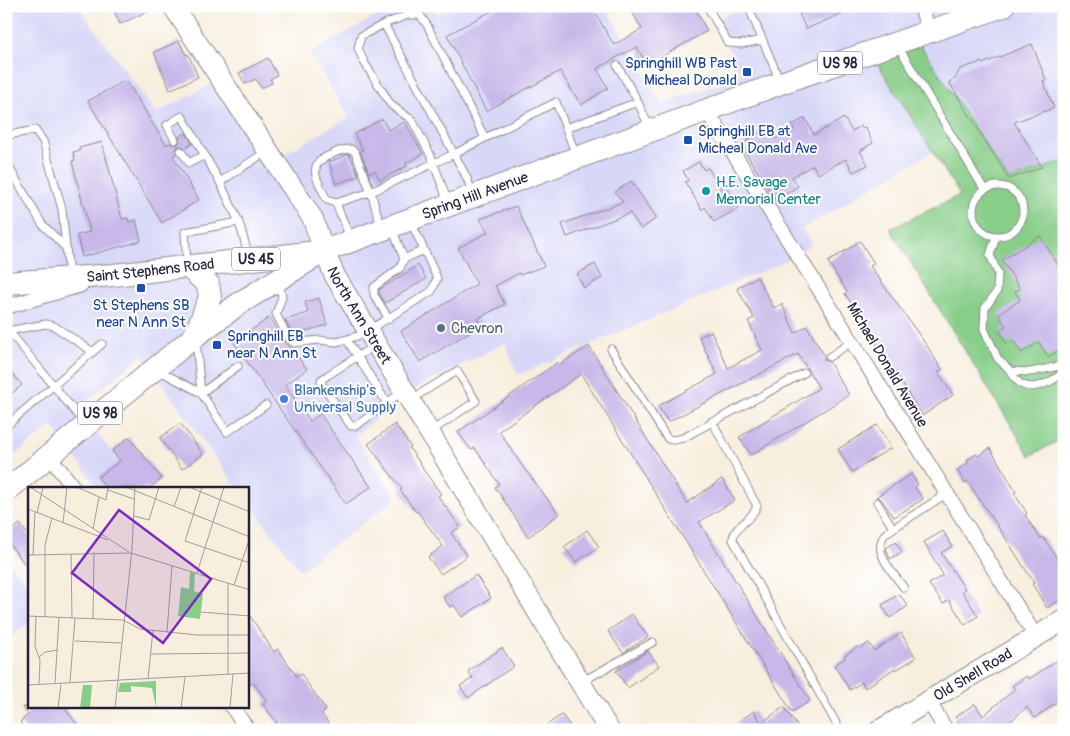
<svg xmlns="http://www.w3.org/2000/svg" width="1070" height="736" viewBox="0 0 1070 736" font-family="Pangolin,sans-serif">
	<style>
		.built { fill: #d7d7f8 }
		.green { fill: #88ce89; stroke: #557862 }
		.building { fill: #c7b8e9 }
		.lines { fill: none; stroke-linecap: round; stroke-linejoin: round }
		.lane-casing { stroke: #8d888c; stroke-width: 9 }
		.street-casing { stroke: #8d888c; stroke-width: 16 }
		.secondary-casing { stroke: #8d888c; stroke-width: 22 }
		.primary-casing { stroke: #8d888c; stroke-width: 24 }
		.lane { stroke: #fff; stroke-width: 7 }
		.street { stroke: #fff; stroke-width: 14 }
		.secondary { stroke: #fff; stroke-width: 20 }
		.primary { stroke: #fff; stroke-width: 22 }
		.transit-dot { fill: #1a4fb4; stroke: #fff; stroke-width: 2 }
		.culture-dot { fill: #0f9aa8; stroke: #fff; stroke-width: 2 }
		.service-dot { fill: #5c6f8a; stroke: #fff; stroke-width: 2 }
		.shop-dot { fill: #3f7fe0; stroke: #fff; stroke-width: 2 }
		.labels { text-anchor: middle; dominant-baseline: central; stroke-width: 4; stroke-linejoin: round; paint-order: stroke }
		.shield { fill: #fff; stroke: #646476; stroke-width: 1 }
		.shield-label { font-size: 14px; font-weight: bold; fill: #22223b }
		.transit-label { font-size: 15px; fill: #164399; stroke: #fff; text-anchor: start }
		.culture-label { font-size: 15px; fill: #0d838f; stroke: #fff; text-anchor: start }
		.street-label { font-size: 15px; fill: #22223b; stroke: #fff }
		.service-label { font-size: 15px; fill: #4e5e75; stroke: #fff; text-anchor: start }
		.shop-label { font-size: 15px; fill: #366cbe; stroke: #fff; text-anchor: start }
		.inset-road { fill: none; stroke: #a29c9d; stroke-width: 1 }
		.view { fill: #7b2cbf; fill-opacity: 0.15; stroke: #7b2cbf; stroke-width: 2.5 }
		.inset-edge { fill: none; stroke: #22223b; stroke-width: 2.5 }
	</style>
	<rect width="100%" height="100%" fill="#fff"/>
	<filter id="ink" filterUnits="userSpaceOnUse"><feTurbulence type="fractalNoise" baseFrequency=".02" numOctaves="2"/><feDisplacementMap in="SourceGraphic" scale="10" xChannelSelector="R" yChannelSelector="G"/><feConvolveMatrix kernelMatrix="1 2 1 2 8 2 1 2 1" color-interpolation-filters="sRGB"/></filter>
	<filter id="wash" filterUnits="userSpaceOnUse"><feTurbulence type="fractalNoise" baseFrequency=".0096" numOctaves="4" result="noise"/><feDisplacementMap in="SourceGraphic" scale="20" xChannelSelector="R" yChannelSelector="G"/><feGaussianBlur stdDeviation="1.12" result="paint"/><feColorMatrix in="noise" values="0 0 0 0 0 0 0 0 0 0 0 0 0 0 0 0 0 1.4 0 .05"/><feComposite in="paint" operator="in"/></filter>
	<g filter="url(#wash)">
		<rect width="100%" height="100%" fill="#f8eede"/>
		<!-- built -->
		<path class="built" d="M6 6H78L156 113 228 76 279 157 349 117 310 53 395 6H431L437 14 453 6H605L663 104 741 75 716 20 744 6H1064V161L1009 179 919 43 875 58 933 151 802 229 812 245 777 265 518 375 505 343 422 385 355 435 396 499 300 570 248 502V488H237L142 355 78 408 139 488H98L52 426 6 462Z
			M6 558 29 587V623L6 640Z"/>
		<!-- green -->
		<path class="green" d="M919 43 1009 180 1064 161V438L1030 456 890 229 960 195 874 58Z"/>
		<g id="blocks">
			<!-- building -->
			<path class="building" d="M112 6H159L120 24Z
				M501 6H563L566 12 576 6H591L614 45 642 29 629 6H694L707 31 647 65 637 47 619 56 597 69 608 88 581 105 560 71 486 111 447 35Z
				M808 6H837L841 14 806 29 798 11Z
				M179 41 186 55 188 54 198 77 170 90 154 52Z
				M1032 44 1046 80 1043 81 1054 108 1014 122 1042 167 1009 179 949 82 955 79 960 69 981 62 982 64Z
				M268 58 277 75 270 79 272 83 261 88 256 79 245 84 239 73Z
				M126 80 166 145 170 143 174 145 178 144 180 141 179 137 186 133 192 144 185 148 183 146H178L176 149V154L173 156 199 200 162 223 88 101Z
				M805 118 814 135 844 118 852 131 861 126 862 128 865 127 873 143 860 151 868 165 853 172 846 159 818 174 813 165 792 177 798 186 776 201 741 145 767 127 775 139 794 129 792 125Z
				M382 119 388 130 405 122 423 154 406 163 407 166 380 180 375 171 369 173 360 151 363 150 354 134Z
				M102 142 122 219 128 218 129 222 136 220 141 241 82 257 77 235 90 232 72 161 75 160 73 152 80 151 79 148Z
				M349 154 359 176 336 184 329 162Z
				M699 162 704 170 708 168 723 192 728 189 739 208 714 222 705 207 702 210 685 182 688 180 683 171Z
				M631 181 657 218 641 229 630 213 567 237 562 224 623 202 615 192Z
				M516 206 544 266 520 275 519 273 495 286 505 304 477 319 481 325 420 362 401 331 477 284 458 248 488 232 480 219Z
				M1040 236 1058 265 1064 262V347L1048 357 1039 342 1021 353 1014 341 1007 344 999 330 1006 326 998 314 1020 300 1015 291 1020 289 1002 260Z
				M860 241 874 263 870 266 925 343 942 370 938 372 953 395 922 416 889 362 859 318 861 317 845 294 847 292 828 262Z
				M595 264 602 278 584 288 577 274Z
				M418 265 426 279 385 303 379 293V290Z
				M757 277 774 308 782 304 795 333 807 326 824 355V360L829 362 849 395 751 455 739 437 819 388 798 354 668 422 658 406 717 374 699 337 711 331 728 368 762 350 748 321 754 318 737 288Z
				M319 298 327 325 293 335 285 320 308 313 305 302Z
				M270 317 284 342 291 348 307 369 285 385 310 421 320 414 371 487 346 504 234 343Z
				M589 346 687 503 722 479 735 500 699 522 810 701 792 712 581 374 499 431 523 467 559 514 528 537 495 487 499 484 475 448 471 450 458 432 558 362 559 365Z
				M6 366 22 385 6 398Z
				M180 423 203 454 182 469 160 438Z
				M395 424 411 447 409 448 423 467 422 468 441 494 438 496 460 527 451 533 467 556 441 574 428 557 443 546 417 511 416 512 400 490 402 489 368 444Z
				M877 425 891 448 852 472 838 449Z
				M129 437 162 479 149 488H106L98 477 120 461 112 451Z
				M990 448 1016 492 1014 493 1027 513 1025 515 1040 538 1043 537 1064 569V598L1047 608 1032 584 1034 583 1003 534 967 481 965 483 957 470 968 463 967 460 976 454 978 456Z
				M911 474 918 485 915 487 923 499 894 517 881 499 876 497Z
				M20 524 29 536V570L6 539V535Z
				M587 530 599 547 576 562 564 547Z
				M943 531 952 546 941 553 965 589 962 591 978 616 965 625 949 600 943 604 929 584 943 575 924 542Z
				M896 542 902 552 890 559 886 548Z
				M476 575 491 598 462 617 454 605 450 607 443 597Z
				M899 594 908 606 890 618 882 605Z
				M248 613 274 652 278 649 297 677 301 674 326 710 322 714 333 730H269L277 723 263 704 267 701 253 682 248 686Z
				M632 614 648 637 623 653 608 631Z
				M901 633 916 658 896 670 895 668 865 688 862 682 850 690 834 665 846 658 844 656 859 646 861 648 869 643 874 651Z
				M502 648 514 666 468 698 460 686 473 678 468 671Z
				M648 651 659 666 628 688 616 671Z
				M1058 660 1064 668V697L1035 718 1027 707 1000 730H963L955 717 975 704 983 716 1015 689 1012 686 1027 676 1029 679Z
				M22 707H64L81 730H26L20 722 28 715Z
				M784 707 800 730H743L738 722 754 711 761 723Z
				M562 715 573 730H541L555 719Z"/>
		</g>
	</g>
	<g filter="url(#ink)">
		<use href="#blocks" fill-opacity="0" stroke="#8d888c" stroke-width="1"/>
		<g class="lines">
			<!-- lane casing -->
			<g class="lane-casing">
				<path id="lane" d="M707 6 728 43 741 44 763 40
					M748 6 780 81
					M384 24 408 15H420L427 25 485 138
					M898 46 984 189
					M617 65 636 98 650 129
					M566 128 638 102
					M6 138 9 135 35 130 43 141 62 209 69 276
					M175 140 167 125 182 116 220 182
					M181 151 189 163 205 155
					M6 162 42 224 66 248
					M973 211a25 25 0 1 1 50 0a25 25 0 1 1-50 0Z
					M448 202 431 156 412 120 391 105 364 62 358 48 361 36 384 24 467 178 472 193
					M336 203 371 192 355 152 351 149C342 149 336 152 328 156 305 166 319 183 327 200L336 203 350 238
					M239 222 249 257
					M381 227 371 192 454 154 556 102 576 155
					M996 237 990 255 998 274 997 291 985 308 984 329 998 359 1011 371 1031 372 1064 365
					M404 259 424 250
					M187 264 185 232 239 222 220 182 267 151
					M279 283 282 297 276 314 289 339 294 343 319 340 337 342 361 335 432 291 437 278 411 222
					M389 319 374 295V287L400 268 404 259 392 228
					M7 331 46 324 54 326 93 352
					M9 331 84 423
					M347 340 387 403
					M374 346 328 375 321 380V383L351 426H355L360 423 403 391
					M611 349 665 435 668 439 673 440 683 438 804 373
					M829 357 853 341
					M238 366 201 393 227 432 266 405
					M158 370 201 393 196 340
					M1011 371C1022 397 1047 386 1064 372
					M410 400 457 371 476 401 430 432
					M712 421 757 506C751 522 733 526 733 540L840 730
					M6 426 102 344
					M877 502 893 528
					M904 588C893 572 870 551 886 533L946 494
					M583 681 653 642"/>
			</g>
			<!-- street casing -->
			<g class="street-casing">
				<path id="street" d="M921 6 929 32
					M707 111C818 286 927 461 1036 637
					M6 307 81 285
					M49 456 74 488
					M929 702 946 730
					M232 707 248 730"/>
			</g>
			<!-- secondary casing -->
			<g class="secondary-casing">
				<g id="secondary">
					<path id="s1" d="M173 6 313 219 324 251 335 276 609 730"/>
					<path id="s2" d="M880 730 1064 620"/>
				</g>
			</g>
			<!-- primary casing -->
			<g class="primary-casing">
				<g id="primary">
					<path d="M188 267 208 284 210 297 195 336"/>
					<path id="s3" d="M6 283 113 275 316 252"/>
					<path id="s4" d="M6 491 195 336 240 303 324 251 781 83 1003 6"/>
				</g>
			</g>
			<!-- lane -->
			<use href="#lane" class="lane"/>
			<!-- street -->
			<use href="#street" class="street"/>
			<!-- secondary -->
			<use href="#secondary" class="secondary"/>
			<!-- primary -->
			<use href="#primary" class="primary"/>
		</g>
	</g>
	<!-- markers -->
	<g class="transit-dot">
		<rect x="742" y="67" width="10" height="10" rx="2.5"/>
		<rect x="683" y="135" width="10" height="10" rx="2.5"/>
		<rect x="136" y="283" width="10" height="10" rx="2.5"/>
		<rect x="212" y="340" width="10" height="10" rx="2.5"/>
	</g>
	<circle class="culture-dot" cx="706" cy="191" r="5"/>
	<circle class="service-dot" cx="441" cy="328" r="5"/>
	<circle class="shop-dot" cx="284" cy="399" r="5"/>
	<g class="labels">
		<!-- shield labels -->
		<g class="shield">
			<rect x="817.5" y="51.5" width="45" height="23" rx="4"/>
			<rect x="232" y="247.5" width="48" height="23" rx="4"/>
			<rect x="77.5" y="401.5" width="45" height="23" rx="4"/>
		</g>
		<g class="shield-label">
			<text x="840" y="63">US 98</text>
			<text x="256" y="259">US 45</text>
			<text x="100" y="413">US 98</text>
		</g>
		<!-- transit labels -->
		<g class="transit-label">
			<text x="737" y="63" text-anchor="end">Springhill WB Past<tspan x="737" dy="17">Micheal Donald</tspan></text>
			<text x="698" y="131">Springhill EB at<tspan x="698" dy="17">Micheal Donald Ave</tspan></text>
			<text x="141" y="305" text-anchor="middle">St Stephens SB<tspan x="141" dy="17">near N Ann St</tspan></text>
			<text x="227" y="336">Springhill EB<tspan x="227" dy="17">near N Ann St</tspan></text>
		</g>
		<!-- culture labels -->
		<g class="culture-label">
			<text x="716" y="182">H.E. Savage<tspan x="716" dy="17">Memorial Center</tspan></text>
		</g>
		<!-- street labels -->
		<g class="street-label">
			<text stroke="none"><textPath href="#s4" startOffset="560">Spring Hill Avenue</textPath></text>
			<text stroke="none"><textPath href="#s3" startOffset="145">Saint Stephens Road</textPath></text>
			<text stroke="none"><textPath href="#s1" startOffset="362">North Ann Street</textPath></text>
			<text transform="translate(887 365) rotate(59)">Michael Donald Avenue</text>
			<text stroke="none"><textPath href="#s2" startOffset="108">Old Shell Road</textPath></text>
		</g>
		<!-- service labels -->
		<g class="service-label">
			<text x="451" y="328">Chevron</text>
		</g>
		<!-- shop labels -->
		<g class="shop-label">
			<text x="294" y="390">Blankenship's<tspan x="294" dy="17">Universal Supply</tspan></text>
		</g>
	</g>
	<!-- overview -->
	<g transform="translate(28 487)">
		<rect width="221" height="221" fill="#f8eede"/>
		<path d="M162 85 167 86 166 104 175 107 172 132 150 129 153 100 161 102ZM128 194V221L124 201 103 199V205H90L92 196ZM55 198H64L62 221H52Z" fill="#88ce89"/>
		<path class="inset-road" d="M2 0 101 65M49 0 78 13 80 0M98 0 222 50M161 0 222 25M174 0 157 54 222 76M80 3 106 12M146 20 153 0M0 22 80 53M9 26 15 0M106 29 121 33 131 0M35 36 39 0M65 42 71 10M43 67 44 131M0 68 103 66 222 103M5 68 7 25M169 86 196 0M200 96V187M206 98 222 50M173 125 222 129M0 129 95 133 112 142 169 148H222M8 129 7 159 12 173 11 198M17 129V58L24 31M65 132 66 65M139 145 144 79M47 154 93 156M123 167 222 166M11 170 17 165 30 163M120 192 125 143M42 195 47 131M27 197 31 130M0 198 222 186M30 221 33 197M87 221 104 62 107 0M153 221 157 190M202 221 205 187"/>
		<path class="view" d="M91 23 183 92 135 156 44 86Z"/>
		<rect width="221" height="221" class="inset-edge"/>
	</g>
	<!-- margin -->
	<rect width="1070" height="736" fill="none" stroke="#fff" stroke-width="25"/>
</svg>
